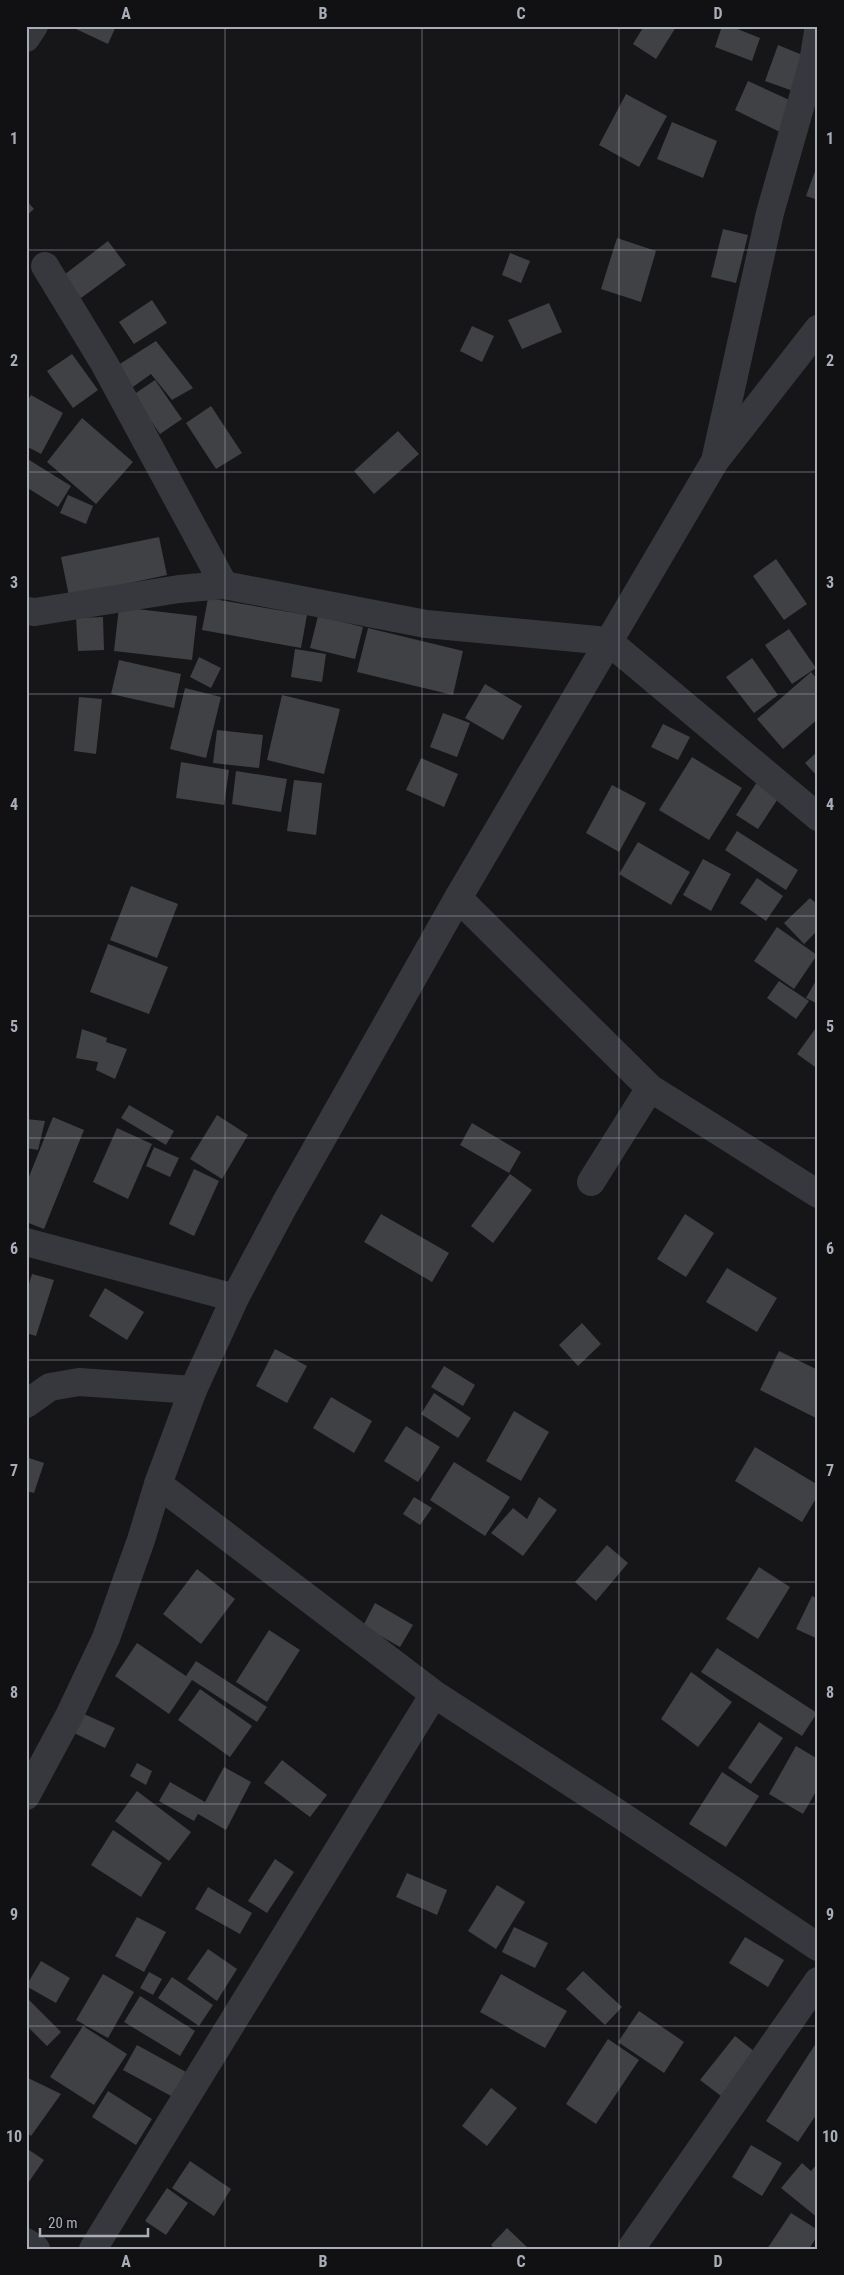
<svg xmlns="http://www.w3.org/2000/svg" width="844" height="2275" viewBox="0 0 844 2275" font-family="'Roboto Condensed',sans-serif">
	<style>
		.building { fill: #404145 }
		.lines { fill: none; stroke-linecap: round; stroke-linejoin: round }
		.minor { stroke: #37383d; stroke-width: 28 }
		.tertiary { stroke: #37383d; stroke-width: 28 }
		.grid { fill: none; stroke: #a8adb8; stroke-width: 1; stroke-opacity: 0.55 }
		.neatline { fill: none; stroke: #a8adb8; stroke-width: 2 }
		.grid-label { font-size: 16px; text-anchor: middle; font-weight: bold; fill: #a8adb8 }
	</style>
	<rect width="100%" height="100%" fill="#161618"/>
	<!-- building -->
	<path class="building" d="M77 26H116L108 44 76 29Z
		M644 26 676 27 656 59 633 44Z
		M722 26H730L760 38 752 61 715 47Z
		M778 45 805 56 793 91 765 81Z
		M748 81 796 103 782 133 735 110Z
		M626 94 667 116 639 167 599 145Z
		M672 122 717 141 703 178 657 159Z
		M818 163V200L806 196Z
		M26 200 34 209 26 216Z
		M723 229 748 235 736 283 711 277Z
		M617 238 656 251 641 302 601 289Z
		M108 241 126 265 81 298 64 275Z
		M510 253 530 261 521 283 502 275Z
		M152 300 167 323 134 344 119 322Z
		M549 303 562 332 522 349 508 320Z
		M472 326 494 336 482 362 460 351Z
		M156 341 193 388 172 400 151 374 130 389 115 367Z
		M72 354 98 390 73 408 47 371Z
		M155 380 182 419 160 434 133 395Z
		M31 395 63 413 41 454 26 446V403Z
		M211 406 242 453 216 469 186 423Z
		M82 418 133 462 96 504 47 462Z
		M398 431 419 454 374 494 354 471Z
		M26 458 71 486 58 507 26 487Z
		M68 495 93 506 86 524 60 513Z
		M159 537 167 575 69 596 61 557Z
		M776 559 807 604 784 620 753 576Z
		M208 598 307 615 301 648 202 630Z
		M119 607 197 616 192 660 114 651Z
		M318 616 363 627 355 659 310 648Z
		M103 617 104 650 78 651 76 618Z
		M368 628 463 651 453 695 357 672Z
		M789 629 816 668 792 684 765 645Z
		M295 649 326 654 322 682 291 677Z
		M199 657 221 668 211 688 190 677Z
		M752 658 778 695 754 713 726 677Z
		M119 660 181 674 174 708 111 694Z
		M811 672 818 680V719L783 749 757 719Z
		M485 684 522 706 503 740 465 718Z
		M185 688 221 697 206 758 170 749Z
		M282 695 340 709 324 774 267 760Z
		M79 697 102 699 96 754 74 751Z
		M443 713 470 723 457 757 430 747Z
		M663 724 690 737 678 760 651 747Z
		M217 730 263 735 259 768 213 763Z
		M818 751V777L805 763Z
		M692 757 742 788 709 840 659 810Z
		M421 758 458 774 444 807 406 790Z
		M181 762 229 770 224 805 176 798Z
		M236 771 287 779 281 812 232 804Z
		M294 780 322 783 316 835 287 831Z
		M757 782 779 797 758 829 736 815Z
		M612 785 646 803 619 852 586 833Z
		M737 831 798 870 786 890 725 850Z
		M638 842 690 872 671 905 619 874Z
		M703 859 731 874 711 911 683 895Z
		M757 878 783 896 766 921 740 903Z
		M131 886 178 904 157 958 110 940Z
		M810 898 818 905V930L804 944 784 923Z
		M777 927 817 955 794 989 754 961Z
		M108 944 168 967 149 1014 90 992Z
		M818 977V1004L806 998Z
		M779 981 809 1001 796 1019 767 998Z
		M818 1025V1069L797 1054Z
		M82 1029 107 1038 106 1042 127 1049 115 1079 96 1070 98 1062 76 1058Z
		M129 1105 174 1131 166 1145 121 1118Z
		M217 1115 248 1135 222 1179 190 1159Z
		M53 1117 84 1130 44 1229 26 1222V1184Z
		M26 1119 45 1121 38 1150 26 1148Z
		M472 1123 521 1152 509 1173 460 1145Z
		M117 1128 152 1144 128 1199 93 1182Z
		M154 1147 179 1158 170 1177 146 1166Z
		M194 1169 219 1181 194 1236 169 1224Z
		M510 1174 532 1190 493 1243 471 1226Z
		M381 1214 449 1253 432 1282 364 1242Z
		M685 1214 714 1233 686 1277 657 1259Z
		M727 1268 777 1298 757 1332 706 1302Z
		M32 1274 54 1280 36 1336 26 1333V1293Z
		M105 1288 144 1312 127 1340 89 1316Z
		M582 1323 601 1344 578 1366 559 1345Z
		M275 1349 307 1366 287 1403 256 1386Z
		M779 1351 818 1370V1419L760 1390Z
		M444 1366 475 1385 463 1406 431 1387Z
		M434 1393 471 1418 458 1438 421 1414Z
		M331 1397 372 1421 354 1453 313 1428Z
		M514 1411 549 1432 521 1481 486 1461Z
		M406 1426 440 1447 418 1482 384 1461Z
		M755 1447 818 1485V1495L802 1522 735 1481Z
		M26 1457 44 1463 34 1493 26 1491Z
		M454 1462 510 1497 485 1536 430 1500Z
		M414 1497 432 1508 420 1525 403 1514Z
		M539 1497 557 1510 523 1556 491 1533 513 1508 527 1519Z
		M607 1545 628 1563 596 1601 575 1582Z
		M759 1567 790 1587 758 1639 726 1619Z
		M197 1569 235 1599 201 1644 163 1614Z
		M812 1596 818 1599V1639L796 1629Z
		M375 1603 413 1625 400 1647 363 1626Z
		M269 1630 300 1650 267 1702 236 1682Z
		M137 1643 186 1676 196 1661 267 1707 257 1722 192 1680 169 1714 115 1676Z
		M717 1648 817 1713 802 1736 701 1672Z
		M691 1672 732 1702 698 1747 661 1719Z
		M200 1689 252 1726 230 1757 178 1720Z
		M84 1714 115 1728 105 1748 74 1733Z
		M759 1722 783 1738 751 1784 728 1768Z
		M796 1746 818 1759V1788L803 1814 769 1794Z
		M282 1760 327 1795 310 1817 264 1783Z
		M137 1763 152 1771 146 1785 130 1776Z
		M224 1767 251 1782 226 1830 198 1814 194 1821 159 1801 170 1782 205 1802Z
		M722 1772 759 1796 726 1847 689 1824Z
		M137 1791 191 1832 169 1861 115 1821Z
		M113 1830 162 1863 141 1897 91 1865Z
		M275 1859 294 1872 267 1913 248 1901Z
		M407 1873 447 1890 437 1915 396 1897Z
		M497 1885 525 1902 496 1949 468 1931Z
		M208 1887 252 1913 240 1934 195 1909Z
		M137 1917 166 1932 144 1972 115 1956Z
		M514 1927 548 1943 535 1968 502 1952Z
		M745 1937 784 1960 768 1987 729 1963Z
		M208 1949 237 1969 217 2001 187 1979Z
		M41 1961 70 1978 56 2003 26 1986Z
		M583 1971 622 2007 605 2025 566 1989Z
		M149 1972 162 1979 153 1995 140 1988Z
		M103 1974 134 1992 108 2038 76 2020Z
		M501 1974 567 2011 545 2048 480 2012Z
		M172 1977 213 2005 199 2026 158 1998Z
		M140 1996 195 2031 180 2056 124 2022Z
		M27 1998 61 2032 47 2046 26 2025Z
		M639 2011 684 2042 664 2073 618 2042Z
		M83 2026 127 2054 94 2105 50 2077Z
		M735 2036 755 2052 721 2096 700 2080Z
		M608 2039 639 2060 596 2124 566 2104Z
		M818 2040V2112L798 2142 766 2121Z
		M137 2045 186 2072 173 2097 123 2070Z
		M26 2077 61 2094 31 2136 26 2132Z
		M491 2088 517 2108 487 2146 462 2126Z
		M108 2091 152 2119 136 2145 92 2117Z
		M751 2145 782 2163 762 2196 732 2177Z
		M26 2148 44 2160 26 2186Z
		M190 2161 231 2189 214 2216 172 2188Z
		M802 2163 811 2171 818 2163V2218L781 2188Z
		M167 2188 188 2203 166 2235 145 2221Z
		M791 2213 818 2230V2235L809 2249H767Z
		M507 2228 529 2249H495L491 2245Z"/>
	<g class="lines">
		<!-- minor -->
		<path class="minor" d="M26 38 34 26
			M45 266 104 363 224 585
			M715 461 770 213 813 62 818 32
			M26 611 35 612 179 589 224 585 426 624 608 641 818 817
			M458 898 650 1088 818 1194
			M591 1182 650 1088
			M26 1242 235 1298
			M26 1404 50 1387 79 1382 193 1390
			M158 1484 434 1694 610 1808 818 1947
			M26 2242 36 2249
			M632 2247 818 1981
			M93 2249 434 1694"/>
		<!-- tertiary -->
		<path class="tertiary" d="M26 1796 68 1718 106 1638 141 1540 158 1484 193 1390 235 1298 285 1204 458 898 715 461 818 329"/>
	</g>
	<!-- grid -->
	<path class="grid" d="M225 26V2249M422 26V2249M619 26V2249M26 250H818M26 472H818M26 694H818M26 916H818M26 1138H818M26 1360H818M26 1582H818M26 1804H818M26 2026H818"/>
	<!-- border -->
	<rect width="844" height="2275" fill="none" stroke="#111113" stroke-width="55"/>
	<!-- scale -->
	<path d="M40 2228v8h108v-8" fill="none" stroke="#a8adb8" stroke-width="2.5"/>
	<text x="48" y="2228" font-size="15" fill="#a8adb8" stroke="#111113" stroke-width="4" paint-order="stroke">20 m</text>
	<rect x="28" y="28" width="788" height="2220" class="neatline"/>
	<g class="grid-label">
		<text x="126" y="19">A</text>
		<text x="323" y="19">B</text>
		<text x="521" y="19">C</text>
		<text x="718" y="19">D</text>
		<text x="14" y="144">1</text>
		<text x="830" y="144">1</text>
		<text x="14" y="366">2</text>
		<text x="830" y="366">2</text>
		<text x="14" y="588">3</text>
		<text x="830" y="588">3</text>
		<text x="14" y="810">4</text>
		<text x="830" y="810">4</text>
		<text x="14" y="1032">5</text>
		<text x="830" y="1032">5</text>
		<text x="14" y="1254">6</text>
		<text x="830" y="1254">6</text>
		<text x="14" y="1476">7</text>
		<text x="830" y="1476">7</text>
		<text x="14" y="1698">8</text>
		<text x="830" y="1698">8</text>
		<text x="14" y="1920">9</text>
		<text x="830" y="1920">9</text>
		<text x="14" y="2142">10</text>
		<text x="830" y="2142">10</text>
		<text x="126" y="2267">A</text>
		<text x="323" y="2267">B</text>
		<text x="521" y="2267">C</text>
		<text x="718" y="2267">D</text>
	</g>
</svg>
